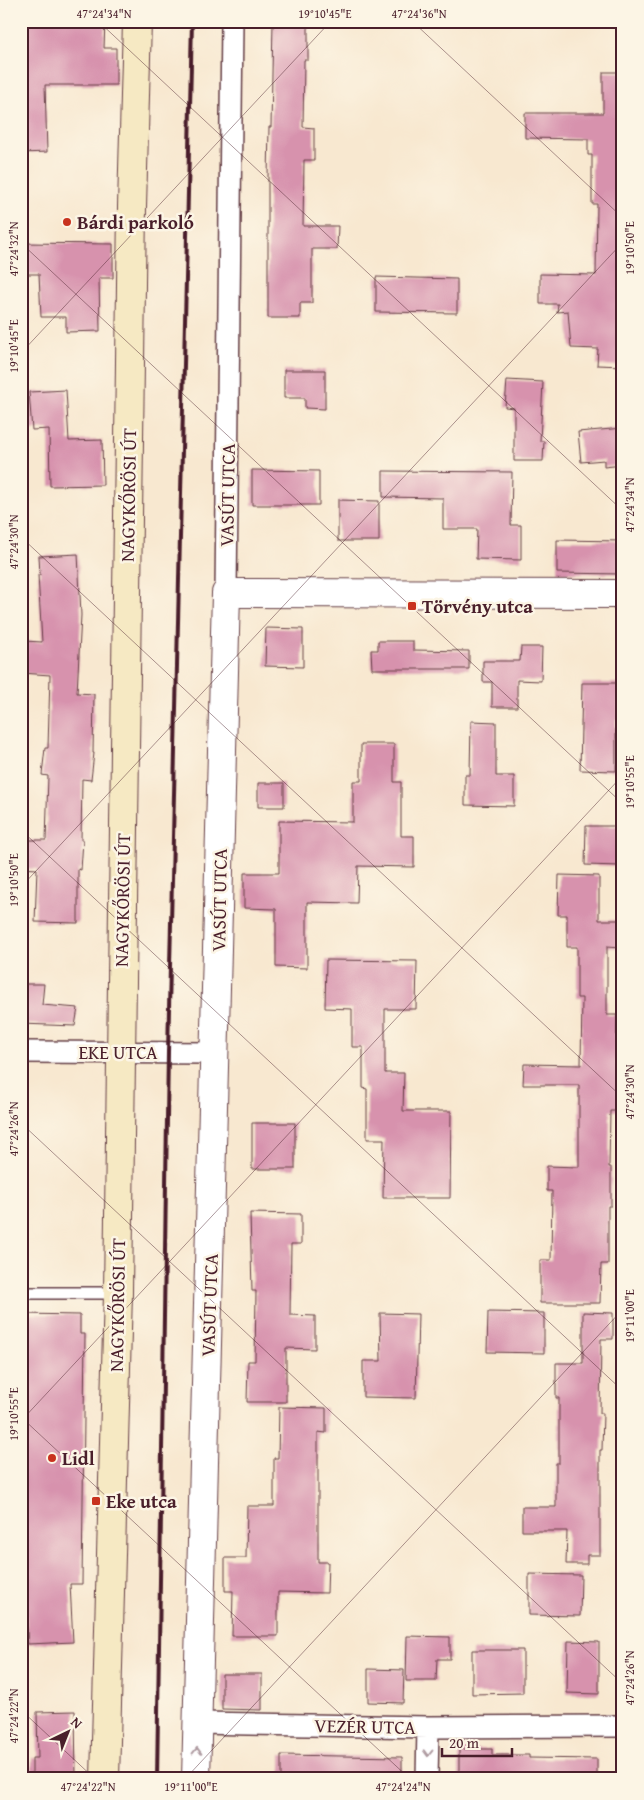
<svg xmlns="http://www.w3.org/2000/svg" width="644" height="1800" viewBox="0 0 644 1800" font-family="'Gentium Book Plus',serif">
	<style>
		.building { fill: #d792ad }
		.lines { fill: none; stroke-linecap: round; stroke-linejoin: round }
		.service-casing { stroke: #643d44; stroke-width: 14 }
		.minor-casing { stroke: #643d44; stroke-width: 24 }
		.tertiary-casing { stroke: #643d44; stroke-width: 30 }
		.secondary-casing { stroke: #643d44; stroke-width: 30 }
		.service { stroke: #fff; stroke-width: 11 }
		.minor { stroke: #fff; stroke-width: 21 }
		.tertiary { stroke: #fff; stroke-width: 28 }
		.secondary { stroke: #f6e9c3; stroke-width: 28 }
		.rail { stroke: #4a1f2b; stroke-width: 4 }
		.oneway { stroke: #ae9aa0 }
		.ticks { fill: none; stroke: #4a1f2b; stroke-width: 1; stroke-opacity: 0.45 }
		.poi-dot { fill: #c8321e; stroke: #fcf5e5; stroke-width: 2 }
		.labels { text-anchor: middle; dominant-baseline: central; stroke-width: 5; stroke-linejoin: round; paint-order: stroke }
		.poi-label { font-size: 19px; font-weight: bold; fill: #4a1f2b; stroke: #fcf5e5; text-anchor: start }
		.street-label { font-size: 19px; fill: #4a1f2b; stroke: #fcf5e5 }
		.neatline { fill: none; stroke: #4a1f2b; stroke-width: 2 }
		.ticks-label { font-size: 12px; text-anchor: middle; fill: #4a1f2b }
	</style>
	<rect width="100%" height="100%" fill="#fcf5e5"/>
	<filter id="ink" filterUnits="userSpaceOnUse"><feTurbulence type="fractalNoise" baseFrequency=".02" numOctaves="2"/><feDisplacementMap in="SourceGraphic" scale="10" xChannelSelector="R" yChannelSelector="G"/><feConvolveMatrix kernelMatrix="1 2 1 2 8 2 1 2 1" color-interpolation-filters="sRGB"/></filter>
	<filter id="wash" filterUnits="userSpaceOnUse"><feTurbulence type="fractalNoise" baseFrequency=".0096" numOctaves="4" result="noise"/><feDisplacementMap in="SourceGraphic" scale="20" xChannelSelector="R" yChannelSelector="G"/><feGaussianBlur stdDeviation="1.12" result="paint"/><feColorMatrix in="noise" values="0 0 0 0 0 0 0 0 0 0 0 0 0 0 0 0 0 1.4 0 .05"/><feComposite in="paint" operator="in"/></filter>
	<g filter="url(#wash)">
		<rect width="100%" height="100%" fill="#f8e8d0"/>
		<g id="blocks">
			<!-- building -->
			<path class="building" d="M21 21H105L104 48H116V85H45L47 152 21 153Z
				M273 22H308V60H304L303 127 314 128V160H304L303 226H338L337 249H312V303H300V318H268V177L269 127H271Z
				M603 72H623V366L597 365 598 349 571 348 568 311 557 312 558 304H540V274L596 275 597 204H592V155H588V139L525 138V113H603Z
				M21 243 113 244V278H99L100 331 66 332V317H41L39 274H21Z
				M376 277 457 279V313L376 312Z
				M284 370H325V409L305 408V398H284Z
				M507 380 543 382 540 441H544L543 461H514V408L505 407Z
				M66 390 69 441 102 440 103 485 50 486 49 429 32 430 29 392Z
				M623 428V465L604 467V460L581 462 578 432Z
				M252 470 319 471V505H252Z
				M383 471 512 472 511 525H521V560L476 559 477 529H443V498L383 497Z
				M338 500 379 501V541H338Z
				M557 540 623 541V574L557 573Z
				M78 554 81 615 77 693 94 694 93 753H94L91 780 82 779 81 840H83L81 870 78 869V923L35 922 37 869 21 868V840H46L48 776 42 775 45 748H48L50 675 22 673 24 641 42 642 38 575H40L39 556Z
				M266 628 303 629V667L265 666Z
				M378 641H413V650L469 651V669H372L371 650H378Z
				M521 647H542L541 681 517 680V707H492V682H483V661H520Z
				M582 683H619L618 719H616V771L580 770Z
				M471 721 496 722V776H514V806L465 805V775H470Z
				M361 744H394V782H401V836H414V867L358 866 357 903 307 902V968L276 967V909L244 908V873H279V821L353 822V781H361Z
				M258 783H284V807H258Z
				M586 826H621V866L585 865Z
				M559 875 599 876V920H620V948L607 947V1015H617L616 1065H620V1111H610L609 1167H611V1206H608V1264H601L600 1303H540V1260H551L552 1191H547V1166L579 1167V1085H523L524 1064 581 1065 582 998H577V947H567V915H558Z
				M326 960 417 961 416 1009H385V1073H404L403 1111H451L450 1198H383L384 1139H367V1089L363 1088V1047H352V1009L325 1008Z
				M21 984H44L42 1005 78 1008 75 1026 21 1024Z
				M252 1123H295V1169H252Z
				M250 1213 301 1214V1244H291L290 1315 315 1316V1349L286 1348V1402H247L248 1361H255L256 1291H252Z
				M488 1312 544 1313V1353L487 1352Z
				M583 1312 613 1313V1339H601L600 1413H603L602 1450H600V1555H587V1564H566L567 1531H522V1507H556V1463H559V1398H556V1363H583Z
				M380 1313 418 1314 416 1398 363 1397V1361H381Z
				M21 1314 80 1315V1334H85L82 1584H70L73 1642 28 1644 24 1583H21Z
				M279 1407 326 1408V1433L318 1432V1562H328L327 1593 278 1592V1636H232L233 1591H225V1558H246L247 1506H274V1458H278Z
				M529 1574 581 1575 580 1616 529 1615Z
				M407 1636 450 1637V1659H437L436 1681H406Z
				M568 1641 599 1642V1694L567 1693Z
				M472 1650H523V1693L472 1694Z
				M368 1669 404 1670 403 1703 368 1702Z
				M222 1674H262V1710L222 1709Z
				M75 1711 76 1779H32V1758H38L37 1712Z
				M459 1749H492V1755H529V1758L597 1759V1779H459Z
				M281 1755 402 1757V1779H281Z"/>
		</g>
	</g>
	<g filter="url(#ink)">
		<use href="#blocks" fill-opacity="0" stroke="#643d44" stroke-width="1"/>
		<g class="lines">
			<!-- service casing -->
			<g class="service-casing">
				<path id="service" d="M21 1293H118"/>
			</g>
			<!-- minor casing -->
			<g class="minor-casing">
				<path id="minor" d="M226 593 232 21
					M21 1052 215 1053
					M197 1723 428 1727 623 1726
					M427 1779 428 1727"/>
			</g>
			<!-- tertiary casing -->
			<g class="tertiary-casing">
				<path id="tertiary" d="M196 1779 226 593 623 594"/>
			</g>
			<!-- secondary casing -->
			<g class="secondary-casing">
				<path id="secondary" d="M105 1779 118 1293 132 207 137 21"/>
			</g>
			<!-- service -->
			<use href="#service" class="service"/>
			<!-- minor -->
			<use href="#minor" class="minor"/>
			<!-- tertiary -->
			<use href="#tertiary" class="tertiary"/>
			<!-- secondary -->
			<use href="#secondary" class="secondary"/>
			<!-- rail -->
			<path class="rail" d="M157 1779 168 1052 192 21"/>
		</g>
		<!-- one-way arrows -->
		<defs><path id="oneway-chevron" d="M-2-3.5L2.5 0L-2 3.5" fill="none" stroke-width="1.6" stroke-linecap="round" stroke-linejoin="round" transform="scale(1.25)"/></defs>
		<g class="oneway">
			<use href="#oneway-chevron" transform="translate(197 1751) rotate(-89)"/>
			<use href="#oneway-chevron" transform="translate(428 1753) rotate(91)"/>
		</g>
	</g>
	<!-- ticks -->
	<path class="ticks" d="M98 21 623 511M412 21 623 218M21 243 623 804M21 353 331 21M21 537 623 1098M21 830 623 1391M21 887 623 242M21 1123 623 1684M21 1417 410 1779M21 1421 623 775M21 1710 95 1779M185 1779 623 1309"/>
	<!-- markers -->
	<g class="poi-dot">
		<circle cx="67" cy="222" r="5"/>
		<rect x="407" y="601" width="10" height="10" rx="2.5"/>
		<circle cx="52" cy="1458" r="5"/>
		<rect x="91" y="1496" width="10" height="10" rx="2.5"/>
	</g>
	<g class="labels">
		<!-- poi labels -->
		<g class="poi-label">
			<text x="77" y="222">Bárdi parkoló</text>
			<text x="422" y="606">Törvény utca</text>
			<text x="62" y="1458">Lidl</text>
			<text x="106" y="1501">Eke utca</text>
		</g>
		<!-- street labels -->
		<g class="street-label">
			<text transform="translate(128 495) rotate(-89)">NAGYKŐRÖSI ÚT</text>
			<text transform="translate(227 495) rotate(-89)">VASÚT UTCA</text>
			<text transform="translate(122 900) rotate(-89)">NAGYKŐRÖSI ÚT</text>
			<text transform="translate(219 900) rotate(-89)">VASÚT UTCA</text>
			<text x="118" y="1052">EKE UTCA</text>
			<text transform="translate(117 1305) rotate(-89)">NAGYKŐRÖSI ÚT</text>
			<text transform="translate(209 1305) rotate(-88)">VASÚT UTCA</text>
			<text transform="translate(365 1726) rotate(1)">VEZÉR UTCA</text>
		</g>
	</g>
	<!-- margin -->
	<rect width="644" height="1800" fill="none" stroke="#fcf5e5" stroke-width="55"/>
	<!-- north arrow -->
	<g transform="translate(68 1732) rotate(43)" stroke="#fcf5e5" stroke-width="4" paint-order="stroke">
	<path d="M0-4L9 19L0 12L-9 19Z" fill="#4a1f2b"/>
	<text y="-8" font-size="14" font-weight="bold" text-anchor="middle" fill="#4a1f2b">N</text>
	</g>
	<!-- scale -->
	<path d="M442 1748v8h70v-8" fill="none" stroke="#4a1f2b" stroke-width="2.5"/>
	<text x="449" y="1748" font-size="15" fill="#4a1f2b" stroke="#fcf5e5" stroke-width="4" paint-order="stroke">20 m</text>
	<rect x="28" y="28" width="588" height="1744" class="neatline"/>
	<g class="ticks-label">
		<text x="104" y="18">47°24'34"N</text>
		<text x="325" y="18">19°10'45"E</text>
		<text x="419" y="18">47°24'36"N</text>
		<text transform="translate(630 248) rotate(-90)" y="4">19°10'50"E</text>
		<text transform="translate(14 249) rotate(-90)" y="4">47°24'32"N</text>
		<text transform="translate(14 346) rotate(-90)" y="4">19°10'45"E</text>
		<text transform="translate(630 505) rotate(-90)" y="4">47°24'34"N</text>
		<text transform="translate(14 542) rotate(-90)" y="4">47°24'30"N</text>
		<text transform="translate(630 782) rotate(-90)" y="4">19°10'55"E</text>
		<text transform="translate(14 880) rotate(-90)" y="4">19°10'50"E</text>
		<text transform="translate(630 1092) rotate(-90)" y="4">47°24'30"N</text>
		<text transform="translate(14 1129) rotate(-90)" y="4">47°24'26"N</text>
		<text transform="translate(630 1316) rotate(-90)" y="4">19°11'00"E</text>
		<text transform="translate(14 1414) rotate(-90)" y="4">19°10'55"E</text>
		<text transform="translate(630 1678) rotate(-90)" y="4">47°24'26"N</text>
		<text transform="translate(14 1716) rotate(-90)" y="4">47°24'22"N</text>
		<text x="88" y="1791">47°24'22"N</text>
		<text x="191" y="1791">19°11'00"E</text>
		<text x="403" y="1791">47°24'24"N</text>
	</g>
</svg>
